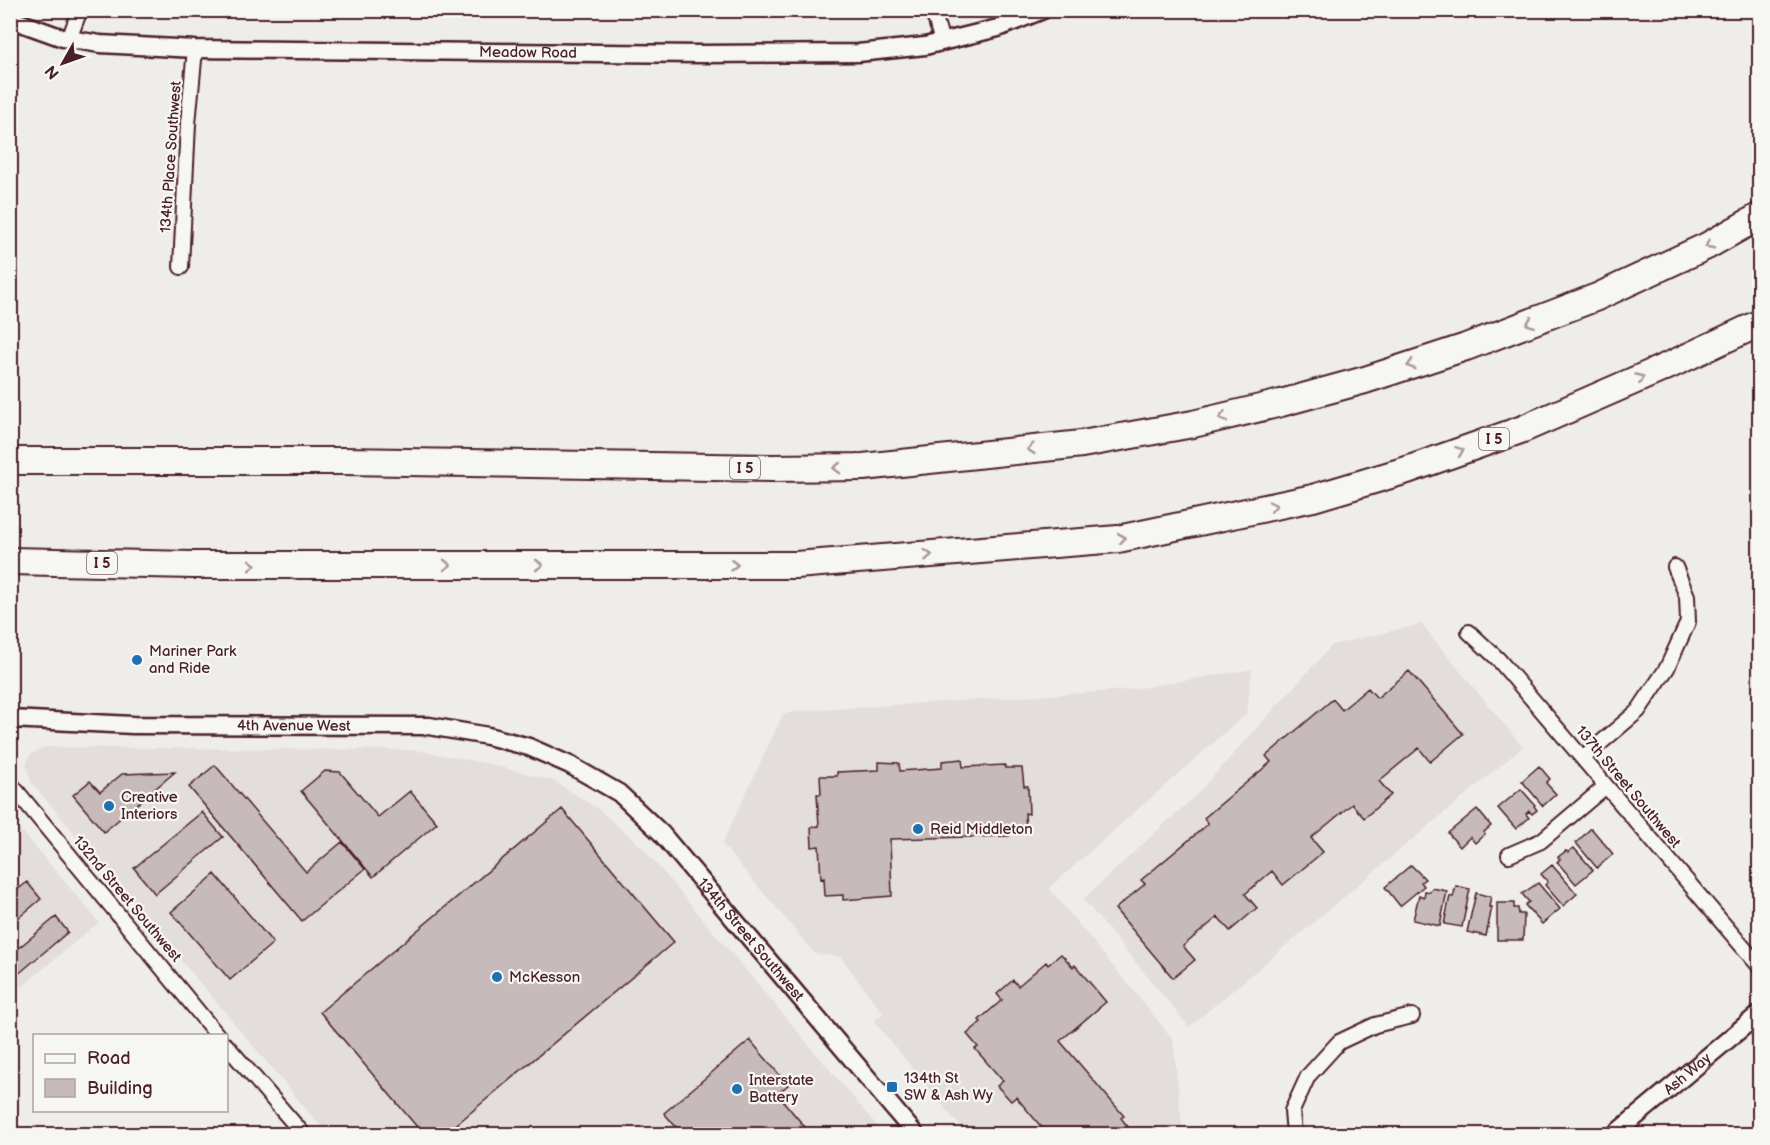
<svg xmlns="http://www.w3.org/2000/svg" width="1770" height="1145" viewBox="0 0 1770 1145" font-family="'Balsamiq Sans',sans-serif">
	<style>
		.built { fill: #e3dedc }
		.building { fill: #c6babb; stroke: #4a1f2b; stroke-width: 1.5 }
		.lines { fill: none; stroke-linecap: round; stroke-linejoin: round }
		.minor-casing { stroke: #4a1f2b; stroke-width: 18 }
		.tertiary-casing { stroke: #4a1f2b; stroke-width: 21 }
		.motorway-casing { stroke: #4a1f2b; stroke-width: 30 }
		.minor { stroke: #f6f6f2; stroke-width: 14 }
		.tertiary { stroke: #f6f6f2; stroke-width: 16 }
		.motorway { stroke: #f6f6f2; stroke-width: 26 }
		.oneway { stroke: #a99598 }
		.poi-dot { fill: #1f6fb2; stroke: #f6f6f2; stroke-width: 2 }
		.labels { text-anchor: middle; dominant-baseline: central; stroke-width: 4.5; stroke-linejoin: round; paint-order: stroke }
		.shield { fill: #f6f6f2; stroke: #7e6067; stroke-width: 1.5 }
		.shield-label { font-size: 14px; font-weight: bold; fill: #4a1f2b }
		.street-label { font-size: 15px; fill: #4a1f2b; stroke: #f6f6f2 }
		.poi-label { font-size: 15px; fill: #4a1f2b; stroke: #f6f6f2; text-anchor: start }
	</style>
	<rect width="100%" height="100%" fill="#efedea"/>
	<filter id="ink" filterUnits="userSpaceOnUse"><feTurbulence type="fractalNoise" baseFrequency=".0167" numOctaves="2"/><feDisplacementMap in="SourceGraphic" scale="12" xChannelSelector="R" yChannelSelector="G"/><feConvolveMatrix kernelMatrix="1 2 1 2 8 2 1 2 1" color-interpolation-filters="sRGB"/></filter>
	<g filter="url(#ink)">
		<!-- built -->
		<path class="built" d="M1421 624 1523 747 1189 1027 1083 899 1196 795 1332 645Z
			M1252 669 1247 713 1049 888 1173 1039 1183 1134H966L874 1021 883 1014 841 957 815 954 722 844 783 714 802 711 1127 690Z
			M43 747 416 750 490 764 554 781 598 809 643 848 884 1134H327L31 782 26 764 30 755Z
			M10 817 99 922 11 996H10Z"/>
		<!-- building -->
		<path class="building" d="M1409 671 1463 734 1430 762 1419 748 1379 781 1391 795 1364 818 1352 804 1311 838 1323 852 1283 885 1272 871 1245 894 1257 908 1230 931 1218 917 1183 946 1195 960 1173 978 1115 909 1145 884 1141 880 1208 824 1204 818 1271 762 1266 756 1333 699 1342 710 1368 688 1377 698Z
			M962 759 963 767 1005 765V768H1022L1024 786H1028L1029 814 1025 813 1026 832H1009V836L890 839 892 896 843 900V895L825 896 824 878 821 879 819 846 812 847 811 827 819 826 817 794H821L820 776H837V772L879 770V762L899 763 900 771 942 768V761Z
			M215 765 306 872 342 842 365 869 302 921 189 787Z
			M1539 766 1550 779 1546 783 1556 794 1543 806 1522 781Z
			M325 771 340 772 378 817 410 791 437 823 373 877 301 791Z
			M175 772 104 832 73 795 90 781 100 792 122 774Z
			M1521 789 1535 805 1534 806 1537 810 1532 814 1529 811 1526 814 1529 818 1516 829 1498 808Z
			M562 809 674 942 445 1134H423L320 1012Z
			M1477 809 1491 826 1484 832 1485 834 1475 843 1470 837 1460 847 1448 833Z
			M202 812 223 837 155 894 134 868Z
			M1591 828 1613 854 1597 868 1576 843Z
			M1574 848 1593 870 1576 884 1557 862 1560 859 1558 857 1566 851 1568 852Z
			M1411 865 1425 879 1421 882 1424 886 1400 906 1385 887Z
			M1552 865 1577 894 1563 906 1545 885 1548 882 1541 874Z
			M215 874 273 943 230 980 171 912Z
			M27 882 41 899 10 925V896Z
			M1538 883 1560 909 1542 924 1525 905 1529 902 1522 894Z
			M1456 886 1470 889 1462 927 1444 924 1450 896 1453 897Z
			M1432 888 1447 891 1440 926 1413 920 1419 895 1424 897 1425 891 1430 892Z
			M1476 893 1491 897 1489 907H1492L1486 936 1467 932Z
			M1497 903H1514V908H1518L1519 914H1524L1523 940H1497Z
			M56 917 68 932 10 981V955Z
			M1061 954 1073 967 1075 965 1106 1002 1060 1041 1124 1116 1121 1118 1132 1132 1130 1134H1038L1044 1130 1016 1097 1011 1101 997 1086 1003 1081 975 1049 978 1047 967 1034 981 1022 979 1020 1002 1000 997 994 1013 980 1018 986 1046 962 1048 965Z
			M750 1040 788 1085 777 1094 811 1134H682L664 1113Z"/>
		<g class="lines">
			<!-- minor casing -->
			<g class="minor-casing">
				<path id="minor" d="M930 10 936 21 942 42
					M69 39 80 10
					M181 267 188 124 195 49
					M1469 632 1498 659 1760 967
					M1583 758 1638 711 1667 668 1688 622 1687 596 1675 567
					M10 783 218 1036
					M1509 855 1541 841 1606 786
					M226 1045 303 1134
					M1294 1134 1292 1111 1308 1076 1339 1042 1375 1025 1412 1016"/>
			</g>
			<!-- tertiary casing -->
			<g class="tertiary-casing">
				<g id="tertiary">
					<path id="s1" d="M10 19 63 38 100 44 195 49 702 54 858 53 925 46 998 28 1043 10"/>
					<path id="s2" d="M10 719 133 725 429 726 488 736 529 747 570 765 619 793 661 833 915 1134"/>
					<path id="s3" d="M1615 1134 1760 1013"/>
				</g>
			</g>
			<!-- motorway casing -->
			<g class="motorway-casing">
				<path id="motorway" d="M10 461H343L772 468 863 467 1082 444 1193 424 1281 403 1365 380 1466 347 1597 297 1707 246 1760 216
					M10 561 193 565H796L1118 539 1313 498 1407 470 1523 429 1670 365 1760 323"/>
			</g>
			<!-- minor -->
			<use href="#minor" class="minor"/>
			<!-- tertiary -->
			<use href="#tertiary" class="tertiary"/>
			<!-- motorway -->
			<use href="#motorway" class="motorway"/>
		</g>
		<!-- one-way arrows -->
		<defs><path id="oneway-chevron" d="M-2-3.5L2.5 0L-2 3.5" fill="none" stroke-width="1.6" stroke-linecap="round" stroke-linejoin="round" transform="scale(1.5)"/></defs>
		<g class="oneway">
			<use href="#oneway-chevron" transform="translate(1709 245) rotate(152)"/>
			<use href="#oneway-chevron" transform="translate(1530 323) rotate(159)"/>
			<use href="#oneway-chevron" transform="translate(1411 365) rotate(162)"/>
			<use href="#oneway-chevron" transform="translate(1640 378) rotate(-23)"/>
			<use href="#oneway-chevron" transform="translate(1223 417) rotate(166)"/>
			<use href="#oneway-chevron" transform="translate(1031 449) rotate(174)"/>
			<use href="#oneway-chevron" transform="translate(1460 451) rotate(-20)"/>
			<use href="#oneway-chevron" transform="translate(837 468) rotate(179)"/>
			<use href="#oneway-chevron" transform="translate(1273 506) rotate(-12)"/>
			<use href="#oneway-chevron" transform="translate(1122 538) rotate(-10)"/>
			<use href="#oneway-chevron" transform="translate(928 555) rotate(-4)"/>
			<use href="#oneway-chevron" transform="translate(252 565)"/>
			<use href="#oneway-chevron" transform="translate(447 565)"/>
			<use href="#oneway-chevron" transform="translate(539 565)"/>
			<use href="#oneway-chevron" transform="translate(734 565)"/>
		</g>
	</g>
	<!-- markers -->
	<g class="poi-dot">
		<circle cx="137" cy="660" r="6"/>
		<circle cx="109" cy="806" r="6"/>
		<circle cx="918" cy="829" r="6"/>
		<circle cx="497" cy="977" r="6"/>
		<rect x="886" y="1081" width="12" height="12" rx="3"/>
		<circle cx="737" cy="1089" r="6"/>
	</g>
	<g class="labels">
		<!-- shield labels -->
		<g class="shield">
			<rect x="1479" y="428" width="30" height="22" rx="4.5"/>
			<rect x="730" y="457" width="30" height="22" rx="4.5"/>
			<rect x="87" y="552" width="30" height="22" rx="4.5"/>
		</g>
		<g class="shield-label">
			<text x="1494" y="439">I 5</text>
			<text x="745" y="468">I 5</text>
			<text x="102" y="563">I 5</text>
		</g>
		<!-- street labels -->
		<g class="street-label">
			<text stroke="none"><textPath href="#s1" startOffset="522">Meadow Road</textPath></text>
			<text transform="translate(171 157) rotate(-86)">134th Place Southwest</text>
			<text stroke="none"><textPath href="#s2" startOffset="284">4th Avenue West</textPath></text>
			<text transform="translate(1628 787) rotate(50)">137th Street Southwest</text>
			<text transform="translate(127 899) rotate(50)">132nd Street Southwest</text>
			<text stroke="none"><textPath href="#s2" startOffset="820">134th Street Southwest</textPath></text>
			<text stroke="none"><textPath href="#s3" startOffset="94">Ash Way</textPath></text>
		</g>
		<!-- poi labels -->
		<g class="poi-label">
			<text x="149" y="651">Mariner Park<tspan x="149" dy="17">and Ride</tspan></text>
			<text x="121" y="797">Creative<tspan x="121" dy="17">Interiors</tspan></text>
			<text x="930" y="829">Reid Middleton</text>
			<text x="509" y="977">McKesson</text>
			<text x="904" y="1078">134th St<tspan x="904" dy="17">SW &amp; Ash Wy</tspan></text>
			<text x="749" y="1080">Interstate<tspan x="749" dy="17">Battery</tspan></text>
		</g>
	</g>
	<!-- margin -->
	<rect width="1770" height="1145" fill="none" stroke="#f6f6f2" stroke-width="36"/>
	<rect x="18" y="18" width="1734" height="1109" fill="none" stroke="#4a1f2b" stroke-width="2" filter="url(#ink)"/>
	<!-- legend -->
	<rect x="33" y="1034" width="195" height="78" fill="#f6f6f2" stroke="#b1a0a2" stroke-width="1.5"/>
	<rect x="45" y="1054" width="30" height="9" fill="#f6f6f2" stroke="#b1a0a2" stroke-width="1.5"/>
	<text x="87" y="1064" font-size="18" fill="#4a1f2b">Road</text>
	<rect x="45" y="1079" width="30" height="18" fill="#c6babb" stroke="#b1a0a2" stroke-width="1.5"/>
	<text x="87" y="1094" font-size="18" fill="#4a1f2b">Building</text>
	<!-- north arrow -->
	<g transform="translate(63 63) rotate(230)" stroke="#f6f6f2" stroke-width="4.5" paint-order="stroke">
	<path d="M0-4.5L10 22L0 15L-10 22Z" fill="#4a1f2b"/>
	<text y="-9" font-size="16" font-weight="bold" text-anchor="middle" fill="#4a1f2b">N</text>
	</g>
</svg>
